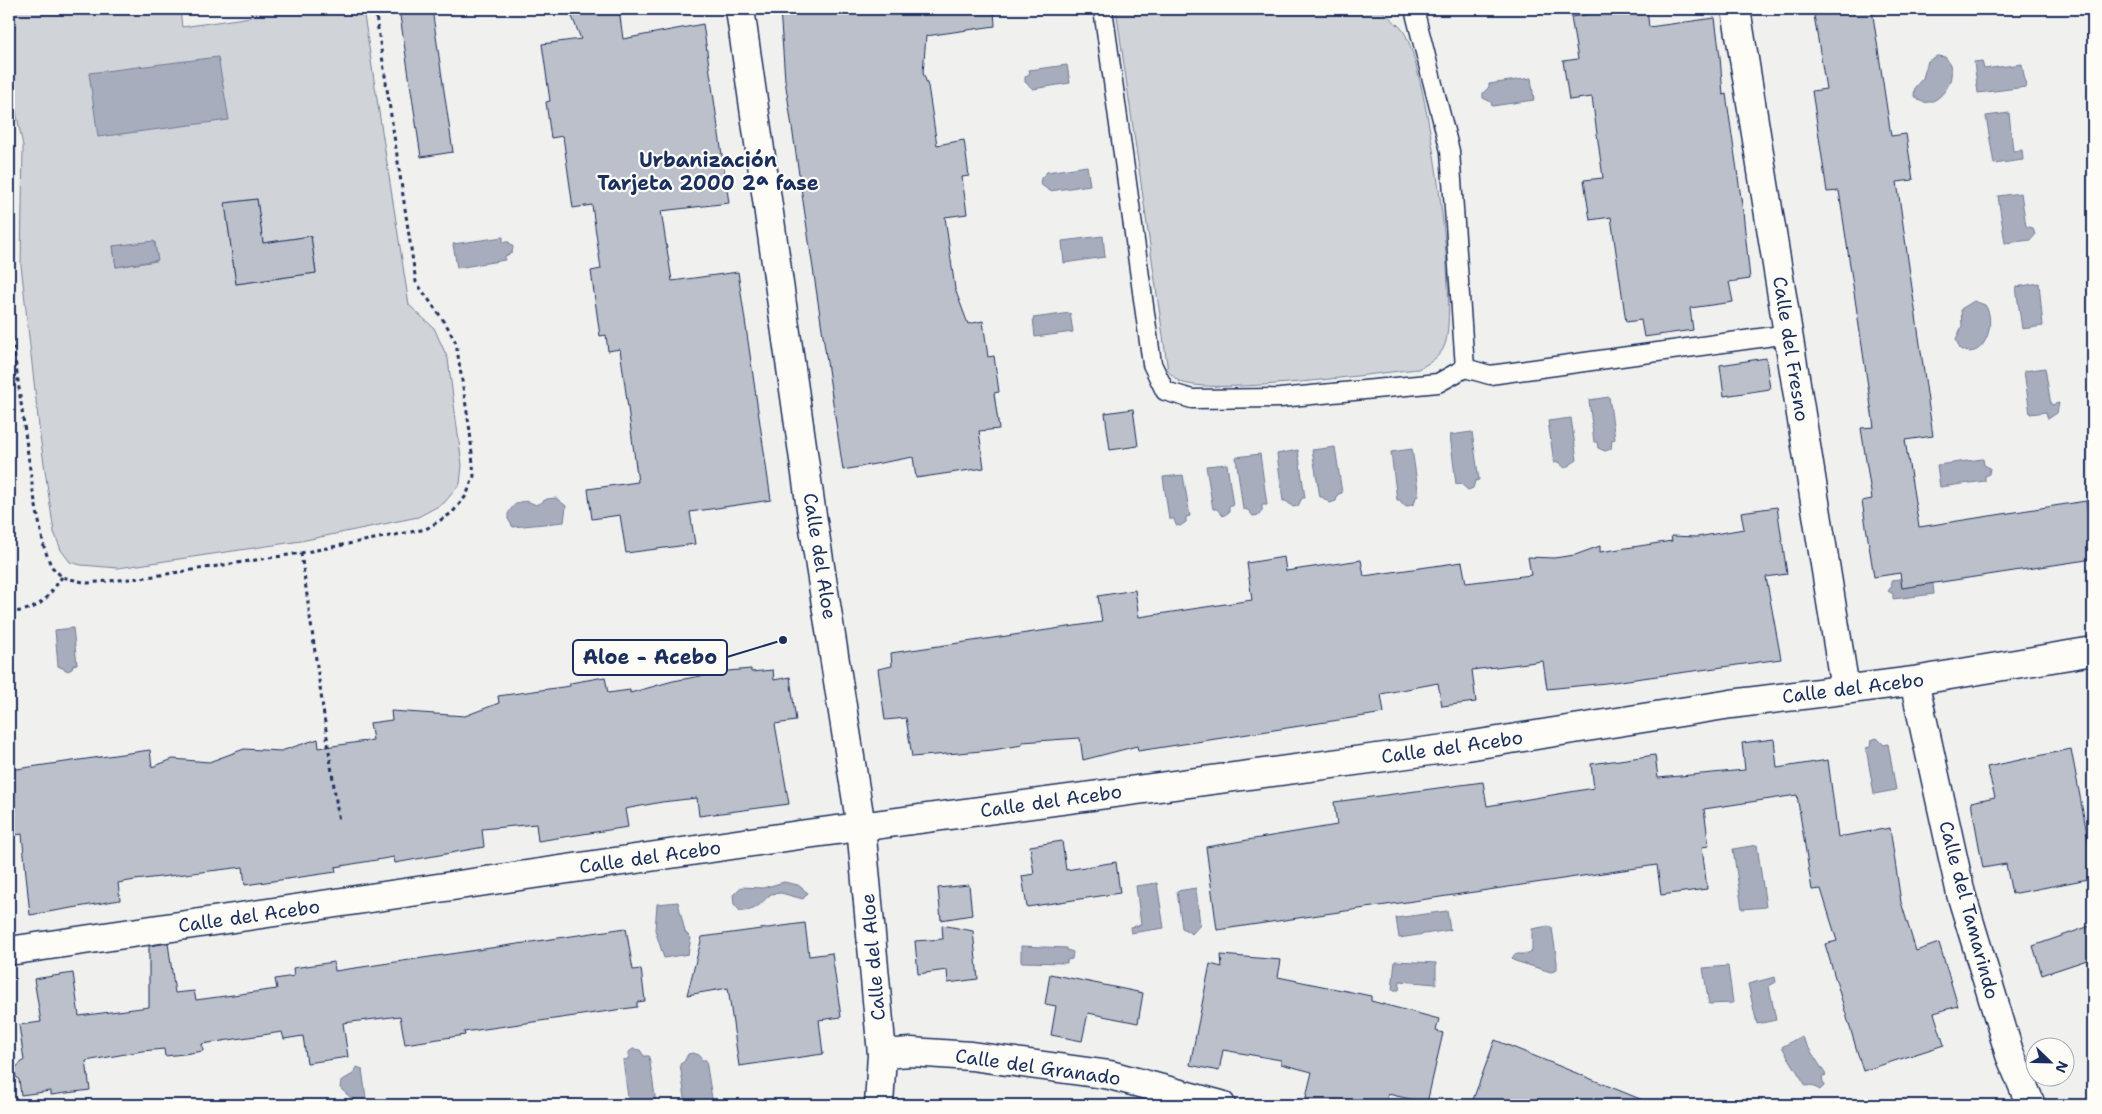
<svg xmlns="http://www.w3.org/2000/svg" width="2102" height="1114" viewBox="0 0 2102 1114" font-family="'Shantell Sans',sans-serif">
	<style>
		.green { fill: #d0d3d8; stroke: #76819b; fill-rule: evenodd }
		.water { fill: #a7adbd; stroke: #6f7b97 }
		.building { fill: #bbc0ca; stroke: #1b2f5e }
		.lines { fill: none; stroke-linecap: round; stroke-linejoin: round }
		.service-casing { stroke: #1b2f5e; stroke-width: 21 }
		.minor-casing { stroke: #1b2f5e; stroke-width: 31 }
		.path { stroke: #1b2f5e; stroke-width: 3; stroke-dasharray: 4 4; stroke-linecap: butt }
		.service { stroke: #fdfcf7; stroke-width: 18 }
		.minor { stroke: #fdfcf7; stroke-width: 28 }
		.labels { text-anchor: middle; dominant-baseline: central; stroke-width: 4.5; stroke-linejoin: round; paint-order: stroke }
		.street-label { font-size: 19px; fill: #1b2f5e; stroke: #fdfcf7 }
		.neighbourhood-label { font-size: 20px; font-weight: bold; fill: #1b2f5e; stroke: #fdfcf7 }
		.leader { fill: none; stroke: #1b2f5e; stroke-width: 2 }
		.callout-dot { fill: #1b2f5e; stroke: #fdfcf7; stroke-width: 2 }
		.callout { fill: #fdfcf7; stroke: #1b2f5e; stroke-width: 2 }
		.callout-label { font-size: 20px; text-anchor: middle; font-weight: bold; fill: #1b2f5e }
	</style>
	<rect width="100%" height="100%" fill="#f0f0ee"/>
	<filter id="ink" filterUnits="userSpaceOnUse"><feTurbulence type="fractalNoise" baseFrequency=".02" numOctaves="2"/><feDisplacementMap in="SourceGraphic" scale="10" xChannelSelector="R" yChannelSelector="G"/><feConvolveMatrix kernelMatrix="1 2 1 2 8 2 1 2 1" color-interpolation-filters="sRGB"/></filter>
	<g filter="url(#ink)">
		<!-- green -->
		<path class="green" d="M9 9H180L182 27 251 17 250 9H363L409 305 434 328 448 359 462 465 460 484 444 503 418 517 301 541 118 568 81 565 70 562 61 550 54 532 40 436 21 265 23 146 16 111 9 94ZM257 199 263 243 311 236 316 273 236 284 225 203ZM155 242 157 261 116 267 113 246Z
			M1116 9H1380C1387 16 1399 24 1404 32 1427 69 1461 311 1444 347 1439 358 1428 364 1418 369 1376 373 1209 397 1179 381 1175 379 1171 374 1168 371Z"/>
		<!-- water -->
		<path class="water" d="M1914 9H1941V10L1920 14H1917Z
			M1937 56 1945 57C1966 79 1929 119 1914 95L1915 87 1923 78 1928 61Z
			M218 57 229 120 98 137 89 73Z
			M1982 61 1984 69 2022 64 2026 87 1978 93 1974 62Z
			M1067 65 1070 83 1033 89 1025 82V77L1030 73 1029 70Z
			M1531 78 1534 100 1492 106 1491 102 1483 98V93L1489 87V84Z
			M2009 113 2013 151 2022 150 2023 160 1994 164 1986 116Z
			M1087 166 1090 185 1050 191 1040 184 1041 178 1047 172Z
			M2021 193 2026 226 2033 228 2035 235 2031 240 2005 243 1998 196Z
			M1103 236 1105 257 1064 263 1062 241Z
			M503 237V242H509L513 247 512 253 505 256V260L457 268 453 244Z
			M154 241 158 260 116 267 113 246Z
			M2039 283 2043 326 2022 329 2016 287Z
			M1974 301 1985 305C1997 321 1985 363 1960 349L1956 339 1962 326 1961 309Z
			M1070 313 1073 332 1035 337 1033 318Z
			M2045 368 2051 405 2059 403 2057 413 2048 419 2046 412 2030 414 2024 371Z
			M1609 397 1615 439 1612 440 1611 449 1605 451 1598 448 1597 442H1594L1589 400Z
			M1571 418 1577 460 1565 468 1558 462 1554 463 1548 421Z
			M1472 432 1479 480 1475 481 1473 488 1468 490 1460 483 1456 484 1450 435Z
			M1335 447 1342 493 1338 494 1336 501 1330 503 1322 497H1320L1312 450Z
			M1412 449 1419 496 1416 497 1414 504 1408 506 1403 505 1400 500H1397L1391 452Z
			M1298 450 1305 498H1302L1298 506 1293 507 1286 501H1283L1277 454Z
			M1260 454 1267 505H1262V511L1259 515 1253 516 1248 510 1243 509 1236 457Z
			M1983 459 1984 465 1990 468 1989 474 1985 476V481L1940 487 1937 465Z
			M1227 464 1233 506H1229V512L1223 516 1217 509H1213L1206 466Z
			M1183 475 1190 516 1186 517V522L1180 526 1176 525 1174 519H1169L1163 477Z
			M556 498 566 506 564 522 513 527 508 519V514C515 501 523 498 536 505L547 499Z
			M1932 575 1934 594 1893 599V594L1888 591 1892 586 1891 580Z
			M73 628 77 664 73 665 72 669 68 671 58 666 55 630Z
			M1877 738 1884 745 1888 744 1896 790 1874 794 1866 748 1870 747 1871 740Z
			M1757 845 1766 907 1742 909 1733 849Z
			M784 882 798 885 808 893 803 899 781 893 771 894C758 905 758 911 740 911L734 904 733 895 741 887 763 888Z
			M1157 883 1164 928 1131 933 1130 927 1141 925 1136 886Z
			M1196 888 1200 925 1192 934 1182 928 1177 891Z
			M678 902 685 932 691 938 688 954 664 958 655 930 657 904Z
			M1447 911 1450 930 1399 938 1396 918Z
			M1548 926 1552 928 1557 962V970L1551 972 1515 961 1512 958 1515 954H1528L1532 951V929Z
			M1021 946 1067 948V950L1073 952 1072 959 1067 960V963L1021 962Z
			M1395 961 1436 963V984L1400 981 1399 990H1392Z
			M1728 966 1733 1003 1709 1004 1703 968Z
			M1775 977 1776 982 1769 986 1776 1020 1757 1024 1748 984Z
			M1801 1036 1826 1075 1822 1077 1824 1086 1820 1090 1811 1085 1806 1086 1782 1047Z
			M633 1049 640 1050 644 1056H649L656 1103 629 1105 623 1060 628 1059 629 1052Z
			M693 1053 699 1055 702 1060H706L713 1105H686L680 1064 684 1062 688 1054Z
			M357 1067 362 1069 367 1105H349L351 1098 340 1088 341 1081 353 1074Z"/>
		<!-- building -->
		<path class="building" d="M399 9H432L453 152 421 157Z
			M569 9H619L623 39 703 24 729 203 661 211 672 281 738 272 771 500 690 512 695 544 626 553 620 515 592 519 588 489 638 482 620 349 608 351 606 335 600 336 591 271 601 269 592 205 573 208 563 136 551 138 546 102 550 101 542 44 581 39Z
			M780 9H994L995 26 926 36 923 73 928 86 937 145 964 140 969 176 962 177 967 214 945 217 955 289 968 324 983 321 988 357 994 356 999 392 994 393 999 429 979 431 984 468 916 478 913 457 843 470 785 80Z
			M1626 9H1647L1649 27 1715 18 1720 57 1723 95 1726 94 1743 212 1750 279 1729 282 1733 302 1690 308 1693 330 1644 337 1641 320 1626 322 1611 217 1590 220 1584 180 1603 178 1592 97 1569 100 1563 61 1578 59 1571 17Z
			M1813 9H1872L1891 136 1906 134 1913 180 1897 182 1933 436 1905 440 1919 527 2086 501 2093 559 1902 588 1900 573 1874 577 1862 501 1872 499 1861 428 1874 427 1839 191 1827 192 1818 130 1812 91 1826 89Z
			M257 199 263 243 311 236 316 273 236 284 225 203Z
			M1766 358 1770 389 1724 396 1720 365Z
			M1133 409 1138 446 1110 450 1105 413Z
			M1777 507 1787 574 1766 577 1781 659 1606 683 1547 689 1543 661 1472 670 1476 702 1442 706 1438 683 1381 694 1384 713 1138 751 1137 746 1083 760 1080 738 1022 742V745L993 750 912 757 906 718 885 720 878 669 892 666 891 653 1102 622 1098 596 1135 590 1139 617 1252 600 1247 563 1284 557 1286 571 1361 560 1364 576 1462 562 1466 583 1531 575 1528 557 1554 558 1575 555 1600 546V552L1672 541 1671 536 1697 537 1744 529 1741 512Z
			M751 669V672L773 670 774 680 790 677 796 721 775 724 789 804 699 816 697 798 662 802 625 809 628 827 538 841 536 824 482 829 484 847 395 863 394 857 335 867 336 872 245 885 243 867 135 880 118 883 120 900 30 915 22 834 9 836V770L150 750 152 767 173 759 209 762 244 749 281 751 318 739 319 748 373 740 370 723 392 720 391 711 465 716 499 703 498 696 570 686V683L605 677 608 693 630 690V693L673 681 728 671Z
			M1774 739 1777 768 1828 760 1838 837 1890 828 1901 902 1916 951 1939 943 1958 1006 1934 1013 1944 1045 1863 1071 1825 944 1837 941 1821 889 1812 890 1797 795 1704 809 1709 846 1702 847 1707 889 1661 895 1657 865 1217 930 1206 847 1337 825 1334 802 1483 782 1487 806 1594 788 1591 764 1655 755 1658 778 1745 770 1742 743Z
			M2071 749 2093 865V878L2012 894 2006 864 1983 868 1971 802 1995 797 1987 767Z
			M1062 841 1066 870 1116 862 1120 893 1027 907 1022 876 1034 874 1030 846Z
			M969 885 972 915 941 920 938 888Z
			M805 923 809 956 832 953 841 1017 819 1020 823 1054 739 1066 728 988 687 995 702 937Z
			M942 925 973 931 978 979 948 983 947 970 918 974 915 941 943 939Z
			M2093 925V958L2042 975 2033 946Z
			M626 928 633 970 641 969 645 1001 637 1002V1007L464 1032 465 1035 405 1044 400 1016 343 1023 348 1057 307 1063 303 1036 284 1039 282 1032 202 1044 203 1051 184 1054 165 1056 164 1049 142 1051 86 1061 90 1090 51 1095V1091L21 1095 19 1080 12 1071 24 1060 19 1025 41 1022 34 979 73 973 79 1016 149 1007V946L168 943 175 993 194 991 196 1000 277 989 275 979 294 976 293 968 334 962 335 971Z
			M1221 955 1281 960 1278 977 1371 996V1001L1439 1019 1436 1031 1443 1033 1427 1103 1388 1094 1385 1105H1304L1312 1072 1281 1064V1060L1223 1050 1219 1071 1190 1065 1210 964 1222 967Z
			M1050 974 1143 993 1138 1023 1088 1013 1082 1041 1051 1035 1056 1006 1045 1004Z
			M1495 1040 1650 1103V1105H1471Z"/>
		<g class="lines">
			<!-- service casing -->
			<g class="service-casing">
				<path id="service" d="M1103 9 1152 364 1165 391 1192 399 1280 398 1438 383 1465 368 1450 151 1414 9
					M1465 368 1490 375 1789 334"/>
			</g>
			<!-- minor casing -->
			<g class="minor-casing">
				<path id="minor" d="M740 9 811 509 861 827 882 1054 879 1105
					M1736 9 1845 689
					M1914 681 1961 894 2010 1055 2031 1105
					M9 951 799 835 1467 746 1731 704 1914 681 2093 651
					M882 1054 911 1052 971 1056 1110 1075 1221 1105"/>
			</g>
			<!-- path -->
			<path class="path" d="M9 315 33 491 44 547 51 566 62 577 87 583 141 578 301 553 426 529 452 513 466 496 474 476 470 431 456 343 446 324 416 282 375 9
				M301 553 339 822
				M9 613C42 608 43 603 62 577"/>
			<!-- service -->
			<use href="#service" class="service"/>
			<!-- minor -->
			<use href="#minor" class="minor"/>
		</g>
	</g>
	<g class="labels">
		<!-- street labels -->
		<g class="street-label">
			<text transform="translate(1791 349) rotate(81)">Calle del Fresno</text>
			<text transform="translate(820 556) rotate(81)">Calle del Aloe</text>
			<text transform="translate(1853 688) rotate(-7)">Calle del Acebo</text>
			<text transform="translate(1452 747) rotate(-8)">Calle del Acebo</text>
			<text transform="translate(1051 801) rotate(-8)">Calle del Acebo</text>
			<text transform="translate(650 857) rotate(-8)">Calle del Acebo</text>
			<text transform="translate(1969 910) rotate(75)">Calle del Tamarindo</text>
			<text transform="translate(249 916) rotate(-8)">Calle del Acebo</text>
			<text transform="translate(873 957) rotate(-95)">Calle del Aloe</text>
			<text transform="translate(1038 1067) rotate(8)">Calle del Granado</text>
		</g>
		<!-- neighbourhood labels -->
		<g class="neighbourhood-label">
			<text x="708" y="160">Urbanización<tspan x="708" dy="23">Tarjeta 2000 2ª fase</tspan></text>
		</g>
	</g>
	<!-- callouts -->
	<path class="leader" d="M783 640L727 657"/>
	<circle class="callout-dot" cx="783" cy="640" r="5"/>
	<rect class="callout" x="573" y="640" width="154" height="35" rx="5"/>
	<g class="callout-label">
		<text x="650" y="664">Aloe - Acebo</text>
	</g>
	<!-- margin -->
	<rect width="2102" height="1114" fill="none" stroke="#fdfcf7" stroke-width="30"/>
	<rect x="15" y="15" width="2072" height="1084" fill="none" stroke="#1b2f5e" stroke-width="2" filter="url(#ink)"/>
	<!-- north arrow -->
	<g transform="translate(2050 1062) rotate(113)"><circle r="24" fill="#fdfcf7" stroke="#a3aaba"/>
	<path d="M0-4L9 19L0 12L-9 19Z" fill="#1b2f5e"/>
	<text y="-8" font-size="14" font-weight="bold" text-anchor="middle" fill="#1b2f5e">N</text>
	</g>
</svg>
